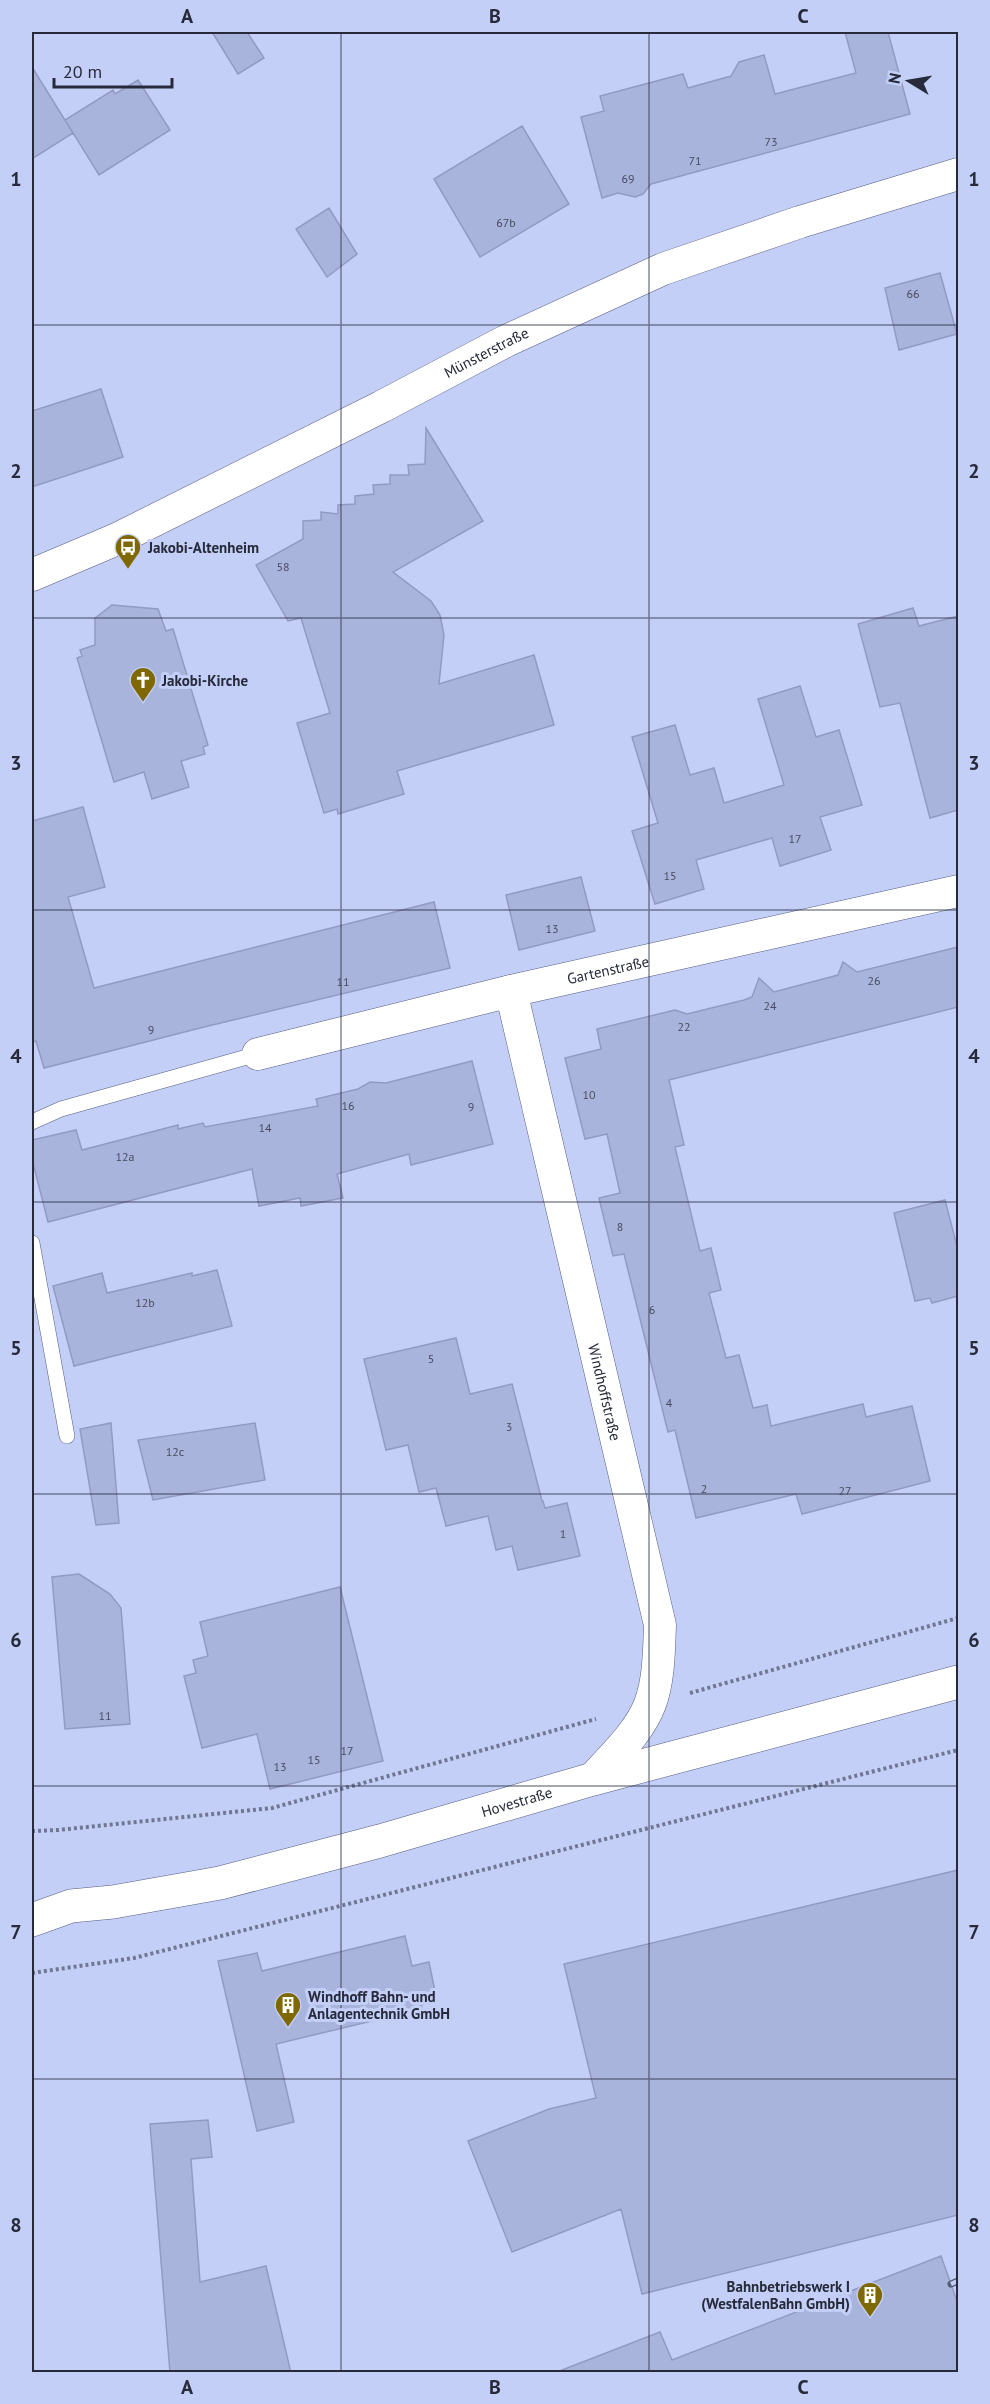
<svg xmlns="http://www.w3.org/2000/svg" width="990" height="2404" viewBox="0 0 990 2404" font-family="'PT Sans',sans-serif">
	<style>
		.building { fill: #a9b4dc; stroke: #919bc2; stroke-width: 1.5 }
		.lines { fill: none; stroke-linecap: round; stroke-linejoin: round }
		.service-casing { stroke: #545d81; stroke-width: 16 }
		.minor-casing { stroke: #545d81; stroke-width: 33 }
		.primary-casing { stroke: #545d81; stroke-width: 34 }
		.path { stroke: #6f7792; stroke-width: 4; stroke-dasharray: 3 3; stroke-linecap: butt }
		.service { stroke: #fff; stroke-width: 15 }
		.minor { stroke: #fff; stroke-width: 32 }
		.primary { stroke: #fff; stroke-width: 33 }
		.rail-casing { stroke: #555b73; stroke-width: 7 }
		.rail { stroke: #c4cff8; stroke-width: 4.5; stroke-dasharray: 14; stroke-linecap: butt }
		.grid { fill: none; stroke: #262a3a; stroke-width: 1.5; stroke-opacity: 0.55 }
		.labels { text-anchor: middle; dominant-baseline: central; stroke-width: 6; stroke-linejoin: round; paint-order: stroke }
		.number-label { font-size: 12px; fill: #474c62 }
		.street-label { font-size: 15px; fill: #262a3a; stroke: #c4cff8 }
		.poi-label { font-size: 15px; font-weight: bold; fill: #262a3a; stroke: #c4cff8; text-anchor: start }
		.neatline { fill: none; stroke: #262a3a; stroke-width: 2 }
		.grid-label { font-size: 20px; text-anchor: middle; font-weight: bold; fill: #262a3a }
	</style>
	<rect width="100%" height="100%" fill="#c4cff8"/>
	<!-- building -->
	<path class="building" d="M212 32H247L264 58 238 74Z
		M845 32H888L910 114 651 184 643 194 635 197 618 193 602 198 581 117 604 111 600 96 683 74 688 88 731 76 739 62 764 55 775 94 856 73Z
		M32 67 73 133 32 159Z
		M138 80 170 130 99 175 65 120 113 90 115 94Z
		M522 126 569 204 480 257 434 179Z
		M329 208 357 254 327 277 296 229Z
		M940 273 957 334 899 350 885 288Z
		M101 389 123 457 32 487V411Z
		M426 428 483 521 393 572 431 601 440 615 444 635 439 684 534 655 554 725 397 771 404 794 338 814 337 809 324 813 297 723 330 713 301 618 288 621 256 565 303 539V521L321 520V512L338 514V505L355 504V496L374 494 373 485 390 484V475H409L408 465 425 464Z
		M112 605 158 609 166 631 173 629 208 745 203 747 205 754 181 761 189 787 152 799 144 772 114 782 77 658 82 656 80 650 95 645V618Z
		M913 608 919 626 958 616V810L930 818 900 703 880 707 858 624Z
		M800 686 816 737 839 730 862 805 820 817 831 850 780 866 772 838 696 860 704 889 655 904 632 831 658 823 632 737 675 725 690 775 714 768 724 803 784 785 758 699Z
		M83 807 105 887 68 897 94 988 434 902 450 968 204 1027 44 1068 36 1041 32 1042V821Z
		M581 877 595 931 519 950 506 895Z
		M958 947V1007L669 1080 684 1145 675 1147 700 1251 711 1248 721 1290 709 1293 726 1358 739 1355 753 1408 767 1405 771 1426 863 1404 866 1417 912 1406 930 1481 802 1514 796 1494 696 1518 675 1430 668 1432 624 1254 613 1256 599 1198 620 1193 607 1134 585 1139 565 1058 601 1049 597 1029 675 1010 687 1014 744 1000 752 997 759 978 774 992 838 975 843 962 857 972Z
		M472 1061 493 1144 411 1165 409 1154 337 1174 343 1198 301 1206 300 1198 259 1206 252 1169 48 1222 32 1159V1140L76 1130 82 1150 178 1125V1129L203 1123 205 1127 318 1106 316 1099 358 1089 370 1082 386 1083Z
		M945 1200 958 1250V1296L932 1303 930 1298 915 1301 894 1213Z
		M217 1270 232 1326 74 1366 53 1286 102 1273 107 1293 192 1273V1276Z
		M456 1338 470 1394 512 1384 542 1501H543L545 1508 567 1503 580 1556 518 1570 512 1546 496 1550 488 1516 446 1526 436 1488 419 1492 408 1445 386 1450 364 1359Z
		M111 1423 119 1523 96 1525 80 1429Z
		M255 1423 265 1480 153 1500 138 1440Z
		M79 1574 110 1594 121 1608 130 1724 65 1729 52 1577Z
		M340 1587 383 1761 270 1789 257 1734 202 1748 184 1676 196 1673 193 1660 208 1656 200 1622Z
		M958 1870V2215L642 2294 621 2209 512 2252 468 2141 549 2109 596 2098 564 1964Z
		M405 1936 412 1966 429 1962 437 2001 421 2005 422 2009 276 2044 294 2122 257 2131 218 1961 257 1953 262 1971Z
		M208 2120 212 2157 191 2159 200 2282 266 2266 291 2373H170L150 2124Z
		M941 2256 958 2304V2373H562V2370L660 2332 672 2360Z"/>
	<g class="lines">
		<!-- service casing -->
		<g class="service-casing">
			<path id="service" d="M32 1122 61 1109 258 1054
				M32 1243 67 1436"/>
		</g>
		<!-- minor casing -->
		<g class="minor-casing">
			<g id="minor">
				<path id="s1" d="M32 575 117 539 381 407 506 341 663 269 800 222 958 174"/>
				<path id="s2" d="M511 991 660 1625C659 1650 659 1680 650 1704 639 1733 612 1757 593 1779"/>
				<path id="s3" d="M258 1054 511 991 958 891"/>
			</g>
		</g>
		<!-- primary casing -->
		<g class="primary-casing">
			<g id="primary">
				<path id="s4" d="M32 1920 71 1906 113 1902 220 1883 380 1841 593 1779 958 1682"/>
			</g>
		</g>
		<!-- path -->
		<path class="path" d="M690 1693 958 1618
			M32 1831 58 1830 272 1808 596 1719
			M32 1973 134 1958 958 1750"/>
		<!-- service -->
		<use href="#service" class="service"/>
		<!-- minor -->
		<use href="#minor" class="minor"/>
		<!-- primary -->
		<use href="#primary" class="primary"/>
		<!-- rail casing -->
		<g class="rail-casing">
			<path id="rail" d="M951 2284 958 2281"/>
		</g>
		<!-- rail -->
		<use href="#rail" class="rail"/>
	</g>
	<!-- grid -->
	<path class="grid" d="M341 32V2372M649 32V2372M32 325H958M32 618H958M32 910H958M32 1202H958M32 1494H958M32 1786H958M32 2079H958"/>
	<!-- icons -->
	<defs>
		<g id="bus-pin" transform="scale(1.35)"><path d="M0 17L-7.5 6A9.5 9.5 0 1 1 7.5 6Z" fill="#806800" stroke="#c4cff8"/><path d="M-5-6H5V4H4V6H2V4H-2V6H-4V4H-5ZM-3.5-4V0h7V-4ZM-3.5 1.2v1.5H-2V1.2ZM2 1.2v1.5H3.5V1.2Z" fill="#fff"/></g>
		<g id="church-pin" transform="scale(1.35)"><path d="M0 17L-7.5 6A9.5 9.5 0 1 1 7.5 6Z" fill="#806800" stroke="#c4cff8"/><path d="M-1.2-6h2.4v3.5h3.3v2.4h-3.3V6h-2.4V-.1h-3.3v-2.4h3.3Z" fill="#fff"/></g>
		<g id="building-pin" transform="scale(1.35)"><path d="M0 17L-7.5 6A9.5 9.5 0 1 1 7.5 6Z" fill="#806800" stroke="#c4cff8"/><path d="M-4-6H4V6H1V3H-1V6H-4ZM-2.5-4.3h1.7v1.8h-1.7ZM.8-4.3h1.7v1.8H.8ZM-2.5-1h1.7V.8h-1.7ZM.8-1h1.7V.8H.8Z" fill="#fff"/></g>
	</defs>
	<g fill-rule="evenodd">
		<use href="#bus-pin" x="128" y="547"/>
		<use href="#church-pin" x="143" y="680"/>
		<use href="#building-pin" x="288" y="2005"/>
		<use href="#building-pin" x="870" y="2295"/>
	</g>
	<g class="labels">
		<!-- number labels -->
		<g class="number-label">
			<text x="771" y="141">73</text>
			<text x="695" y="160">71</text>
			<text x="628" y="178">69</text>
			<text x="506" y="222">67b</text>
			<text x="913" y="293">66</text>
			<text x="283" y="566">58</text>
			<text x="795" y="838">17</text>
			<text x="670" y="875">15</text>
			<text x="552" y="928">13</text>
			<text x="874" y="980">26</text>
			<text x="343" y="981">11</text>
			<text x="770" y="1005">24</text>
			<text x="684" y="1026">22</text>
			<text x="151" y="1029">9</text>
			<text x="589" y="1094">10</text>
			<text x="348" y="1105">16</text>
			<text x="471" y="1106">9</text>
			<text x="265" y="1127">14</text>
			<text x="125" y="1156">12a</text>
			<text x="620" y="1226">8</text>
			<text x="145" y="1302">12b</text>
			<text x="652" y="1309">6</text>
			<text x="431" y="1358">5</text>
			<text x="669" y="1402">4</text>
			<text x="509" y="1426">3</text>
			<text x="175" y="1451">12c</text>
			<text x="704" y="1488">2</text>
			<text x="845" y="1490">27</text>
			<text x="563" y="1533">1</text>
			<text x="105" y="1715">11</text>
			<text x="347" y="1750">17</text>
			<text x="314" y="1759">15</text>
			<text x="280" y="1766">13</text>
		</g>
		<!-- street labels -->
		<g class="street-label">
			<text stroke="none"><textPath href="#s1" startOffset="506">Münsterstraße</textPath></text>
			<text stroke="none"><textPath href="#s3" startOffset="360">Gartenstraße</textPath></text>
			<text stroke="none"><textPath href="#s2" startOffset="412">Windhoffstraße</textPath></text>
			<text stroke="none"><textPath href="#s4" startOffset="500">Hovestraße</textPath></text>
		</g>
		<!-- poi labels -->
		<g class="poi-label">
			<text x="148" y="547">Jakobi-Altenheim</text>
			<text x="162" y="680">Jakobi-Kirche</text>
			<text x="308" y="1996">Windhoff Bahn- und<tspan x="308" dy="17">Anlagentechnik GmbH</tspan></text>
			<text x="850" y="2286" text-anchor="end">Bahnbetriebswerk I<tspan x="850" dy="17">(WestfalenBahn GmbH)</tspan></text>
		</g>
	</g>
	<!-- border -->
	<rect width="990" height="2404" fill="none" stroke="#c4cff8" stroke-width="66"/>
	<!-- north arrow -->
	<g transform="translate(909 81) rotate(281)" stroke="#c4cff8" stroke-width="4.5" paint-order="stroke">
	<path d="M0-4.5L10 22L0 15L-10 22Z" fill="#262a3a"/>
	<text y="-9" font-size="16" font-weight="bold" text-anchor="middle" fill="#262a3a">N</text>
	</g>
	<!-- scale -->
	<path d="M54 78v9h118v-9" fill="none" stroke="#262a3a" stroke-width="3"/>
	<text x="63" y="78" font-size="18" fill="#262a3a" stroke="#c4cff8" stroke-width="4.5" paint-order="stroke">20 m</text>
	<rect x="33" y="33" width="924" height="2338" class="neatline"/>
	<g class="grid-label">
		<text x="187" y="23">A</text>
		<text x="495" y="23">B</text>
		<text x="803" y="23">C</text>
		<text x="16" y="186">1</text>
		<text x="974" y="186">1</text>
		<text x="16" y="478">2</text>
		<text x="974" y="478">2</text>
		<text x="16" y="770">3</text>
		<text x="974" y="770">3</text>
		<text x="16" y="1063">4</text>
		<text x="974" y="1063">4</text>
		<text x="16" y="1355">5</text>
		<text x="974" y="1355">5</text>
		<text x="16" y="1647">6</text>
		<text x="974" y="1647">6</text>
		<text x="16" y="1939">7</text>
		<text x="974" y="1939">7</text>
		<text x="16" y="2232">8</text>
		<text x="974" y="2232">8</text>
		<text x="187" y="2394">A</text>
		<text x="495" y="2394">B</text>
		<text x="803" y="2394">C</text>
	</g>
</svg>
